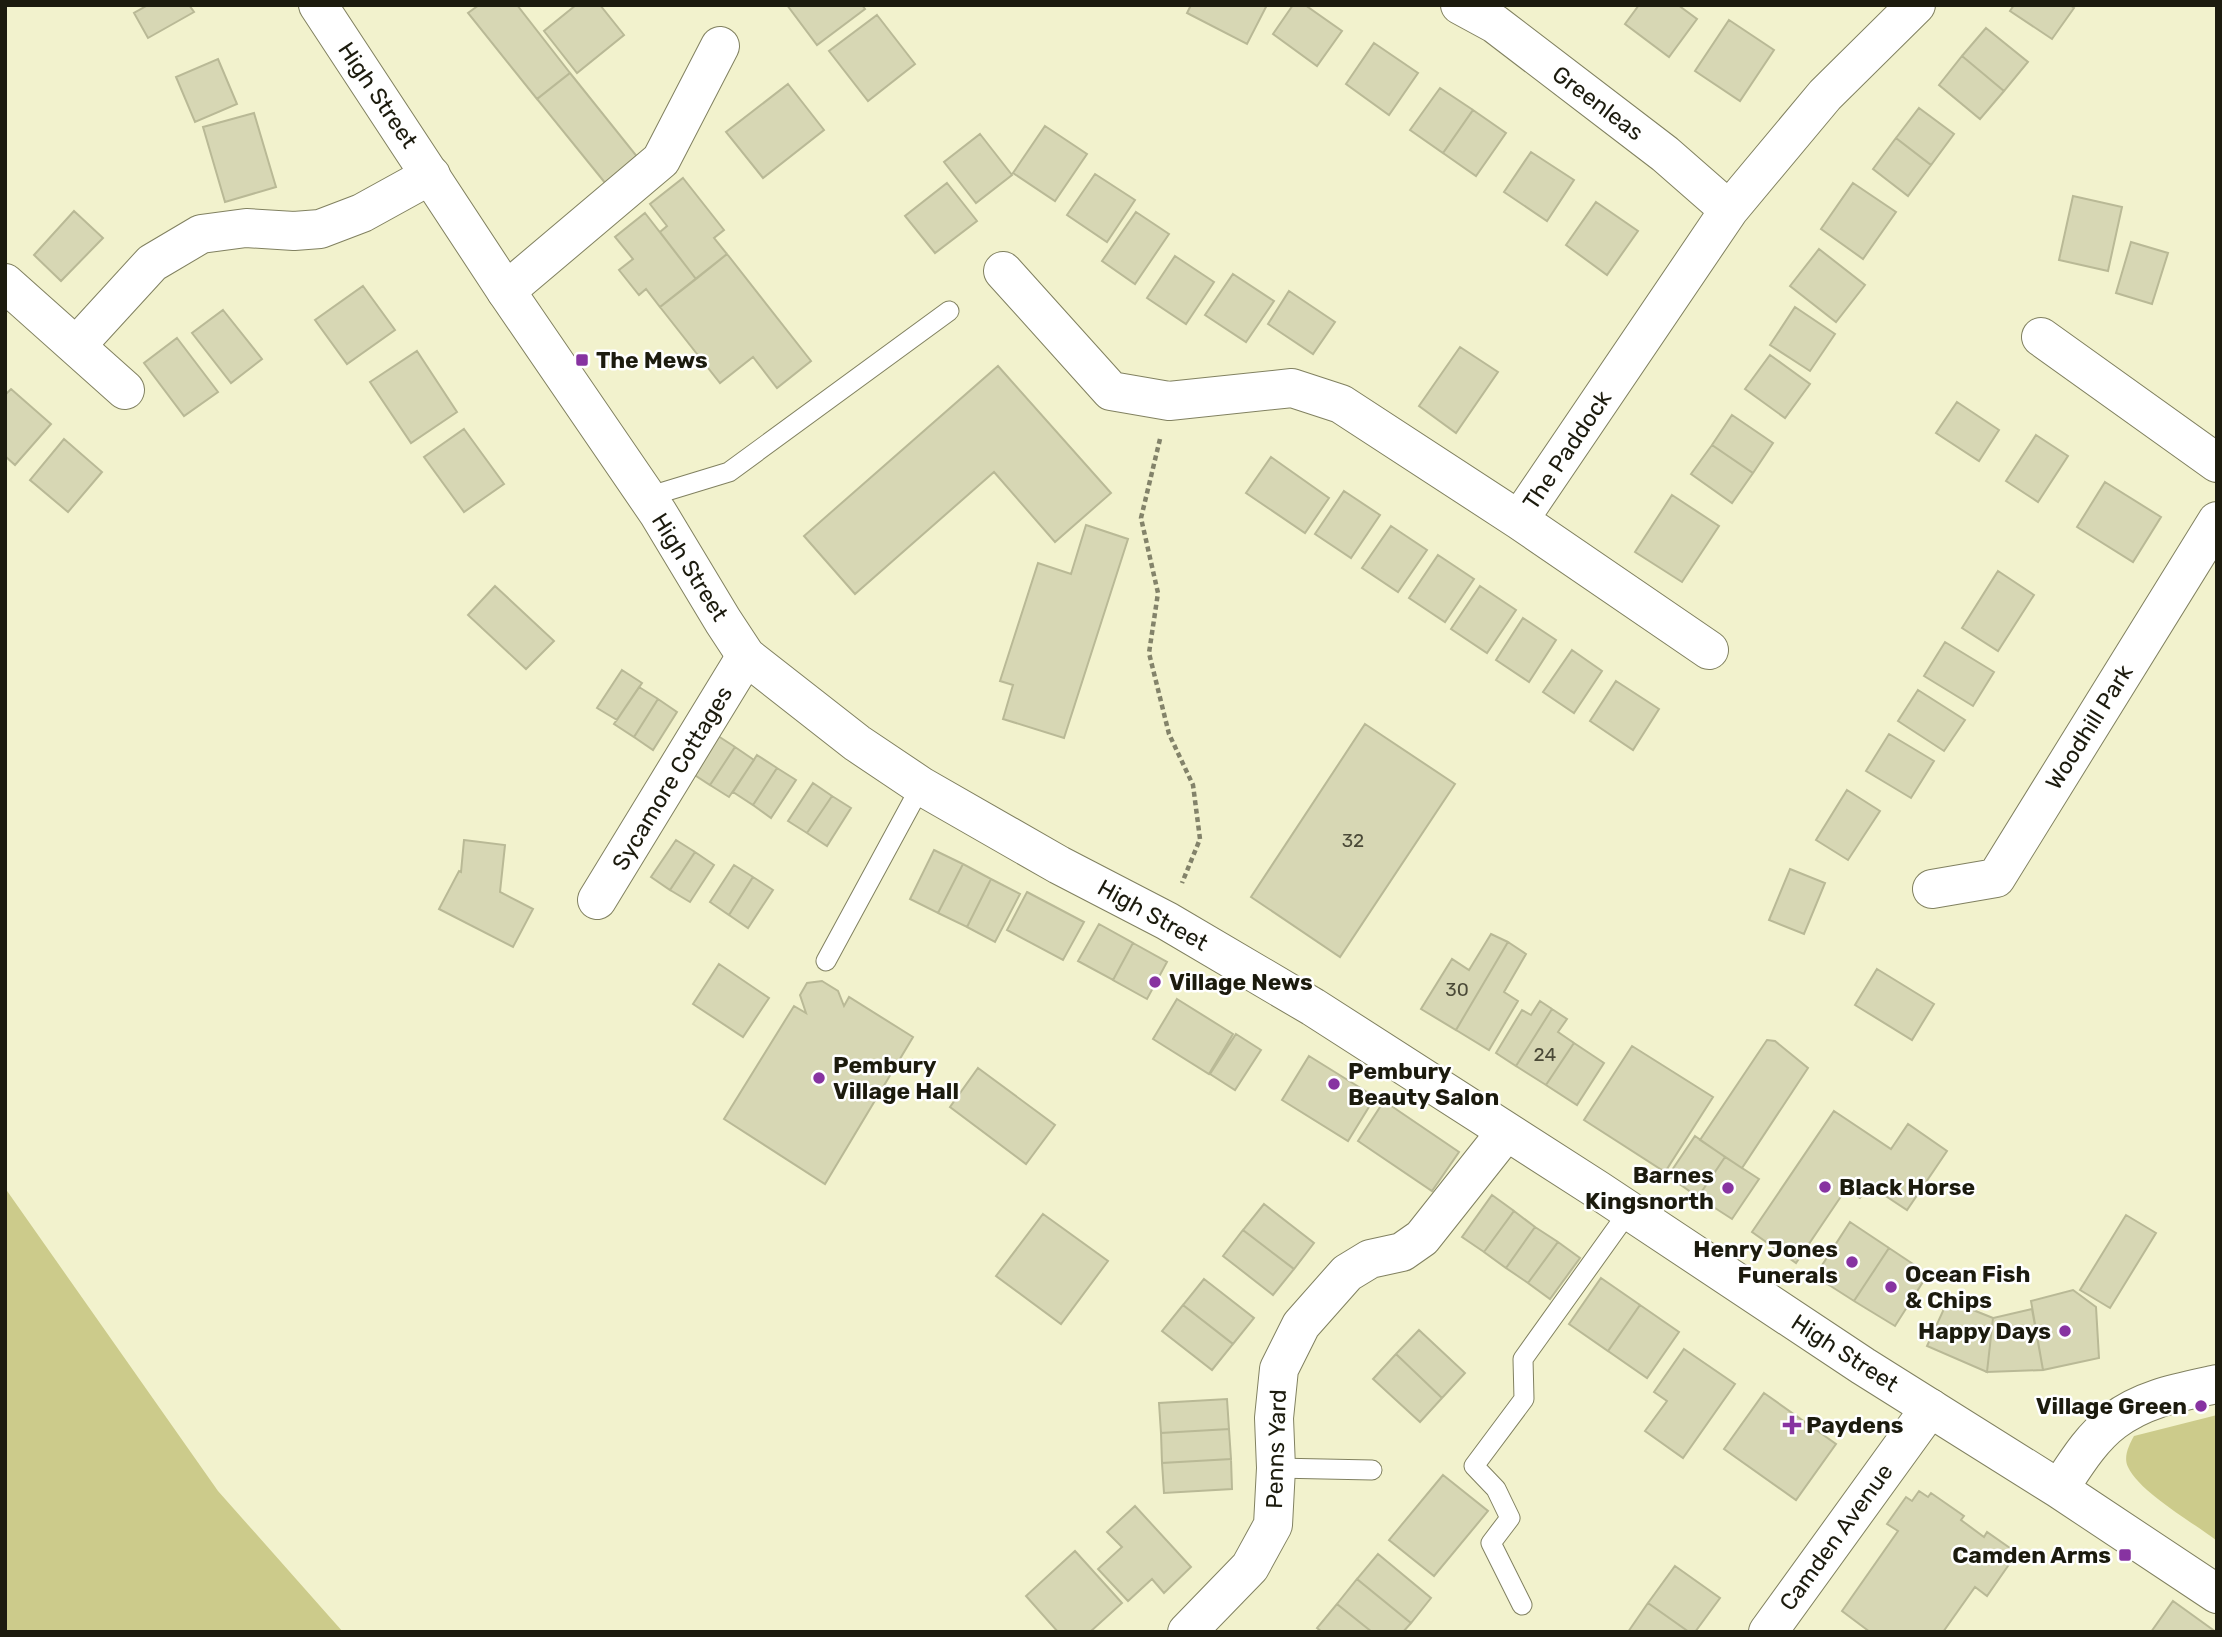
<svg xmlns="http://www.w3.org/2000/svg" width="2222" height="1637" viewBox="0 0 2222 1637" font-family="Rubik,sans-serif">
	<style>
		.green { fill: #cccb8b }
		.building { fill: #d7d7b4; stroke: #b9b996; stroke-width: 2 }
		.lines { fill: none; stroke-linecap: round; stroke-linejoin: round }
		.lane-casing { stroke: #818160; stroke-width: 21 }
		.street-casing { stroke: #818160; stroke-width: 40 }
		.secondary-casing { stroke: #818160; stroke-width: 40 }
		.path { stroke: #83836a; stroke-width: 4.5; stroke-dasharray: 5 3.5; stroke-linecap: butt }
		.lane { stroke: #fff; stroke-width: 19 }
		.street { stroke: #fff; stroke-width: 38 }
		.secondary { stroke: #fff; stroke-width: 38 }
		.poi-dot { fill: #8733a1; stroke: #fff; stroke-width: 2.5 }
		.labels { text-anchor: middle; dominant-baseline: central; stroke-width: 5; stroke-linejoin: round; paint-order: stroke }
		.number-label { font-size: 19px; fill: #4b4a38 }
		.street-label { font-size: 23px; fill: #1c1b0e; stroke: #fff }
		.poi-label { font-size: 23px; font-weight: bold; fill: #1c1b0e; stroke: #fff; text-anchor: start }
	</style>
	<rect width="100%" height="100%" fill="#f2f2cd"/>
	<!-- green -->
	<path class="green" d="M5 1188 218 1491 343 1632H5Z
		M2217 1415V1541C2193 1522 2140 1493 2128 1467 2123 1457 2129 1445 2134 1436Z"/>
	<!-- building -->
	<path class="building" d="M148 5H189L194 12 148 38 134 13Z
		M479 5H517L570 73 537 99 468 13Z
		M576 5H600L624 35 577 73 544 31Z
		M787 5H862L865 9 817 45Z
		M1191 5H1267L1247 44 1187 13Z
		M1293 5H1305L1342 31 1317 66 1273 34Z
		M1639 5H1678L1697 19 1669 57 1625 24Z
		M2014 5H2070L2074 8 2052 39 2010 11Z
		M877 15 915 64 868 101 829 51Z
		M1729 20 1774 50 1740 101 1695 71Z
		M1986 28 2028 62 2004 91 1962 56Z
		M1374 43 1418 73 1389 115 1346 84Z
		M1962 56 2004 91 1980 119 1939 85Z
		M218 59 237 104 195 122 176 77Z
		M570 73 639 159 606 184 537 99Z
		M788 84 824 130 763 178 726 132Z
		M1440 88 1473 110 1443 153 1410 130Z
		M1919 108 1954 134 1931 165 1896 138Z
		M1473 110 1506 133 1476 176 1443 153Z
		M254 113 276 187 225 202 203 127Z
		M1045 126 1087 154 1055 201 1013 173Z
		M980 134 1012 175 976 203 944 162Z
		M1896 138 1931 165 1908 196 1873 169Z
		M1531 152 1574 180 1547 221 1504 192Z
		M1095 174 1135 200 1107 242 1067 215Z
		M683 178 724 230 714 238 727 254 696 279 660 232 667 226 650 204Z
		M947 183 977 221 935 253 905 216Z
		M1853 183 1896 212 1863 259 1821 229Z
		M2073 196 2122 207 2108 271 2059 260Z
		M1596 202 1638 231 1607 275 1566 245Z
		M74 211 103 238 61 281 34 255Z
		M1136 212 1169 234 1135 284 1102 261Z
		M645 213 696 279 660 307 646 289 639 295 619 270 633 259 615 237Z
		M2131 242 2168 253 2152 304 2116 293Z
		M1819 249 1865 285 1836 322 1790 286Z
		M727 254 811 361 777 388 753 357 720 383 660 307Z
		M1175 256 1214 282 1186 324 1147 298Z
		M1233 274 1274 301 1246 342 1205 315Z
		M363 286 395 330 347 364 315 320Z
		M1289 291 1335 322 1313 354 1268 324Z
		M1795 307 1835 334 1810 371 1770 345Z
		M223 310 262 359 231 383 192 333Z
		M177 338 218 392 184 416 144 363Z
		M1460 347 1498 372 1456 433 1419 406Z
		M417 351 457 412 411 443 370 382Z
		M1770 355 1810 384 1785 418 1745 389Z
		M998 366 1111 493 1055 542 994 472 855 594 804 536Z
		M11 389 51 424 15 465 5 456V395Z
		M1957 402 1999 430 1979 461 1936 433Z
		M1732 415 1773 443 1753 473 1712 445Z
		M464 429 504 484 464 512 424 457Z
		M2036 435 2068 456 2038 502 2006 481Z
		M64 439 102 472 68 512 30 480Z
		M1712 445 1753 473 1732 503 1691 474Z
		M1271 457 1329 498 1305 533 1246 493Z
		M2105 482 2161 517 2133 562 2077 527Z
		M1344 491 1380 515 1351 558 1315 534Z
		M1672 495 1719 526 1682 582 1635 552Z
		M1086 525 1128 539 1064 738 1003 719 1013 685 1000 681 1038 563 1071 574Z
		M1391 526 1427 550 1398 592 1362 568Z
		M1438 555 1474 579 1445 622 1409 598Z
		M1998 571 2034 595 1998 651 1962 628Z
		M495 586 554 641 526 669 468 615Z
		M1480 586 1516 610 1487 653 1451 629Z
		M1523 618 1556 640 1529 682 1496 660Z
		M1945 642 1994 672 1973 706 1924 676Z
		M1572 650 1602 671 1574 713 1543 692Z
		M622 670 642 683 617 720 597 708Z
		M1616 681 1659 709 1633 750 1590 721Z
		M639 687 658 699 634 737 614 724Z
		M1918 690 1965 720 1944 751 1898 721Z
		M658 699 677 712 653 750 634 737Z
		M1365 724 1455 784 1340 957 1251 897Z
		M715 734 735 747 710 785 690 772Z
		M1889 734 1934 761 1911 798 1866 771Z
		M735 747 754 760 729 797 710 785Z
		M757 755 777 768 753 805 733 792Z
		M777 768 796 780 771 818 753 805Z
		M813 783 832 796 807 833 788 821Z
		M1847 790 1880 811 1848 860 1816 840Z
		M832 796 851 808 827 846 807 833Z
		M464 840 505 845 500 892 533 909 513 947 439 909 459 871 461 872Z
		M676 840 695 852 670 890 651 877Z
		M934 850 963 864 938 913 910 899Z
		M695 852 714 865 690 902 670 890Z
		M963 864 991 879 967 927 938 913Z
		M734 865 753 877 729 915 710 902Z
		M1790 869 1825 883 1804 934 1769 920Z
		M753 877 773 890 748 928 729 915Z
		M991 879 1020 894 995 942 967 927Z
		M1027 892 1084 922 1063 960 1007 930Z
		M1099 924 1133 943 1113 980 1078 961Z
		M1491 934 1508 942 1456 1030 1421 1009 1452 959 1469 970Z
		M1508 942 1526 954 1504 992 1518 1001 1489 1050 1456 1030Z
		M1133 943 1167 962 1147 999 1113 980Z
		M719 964 769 998 743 1037 693 1004Z
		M1877 969 1934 1004 1912 1040 1855 1005Z
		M822 981 838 991 844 1006 849 997 913 1037 825 1184 724 1119 794 1006 806 1013 800 995 807 983Z
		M1177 999 1233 1034 1209 1074 1153 1039Z
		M1540 1001 1552 1009 1516 1066 1496 1053 1522 1010 1531 1015Z
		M1552 1009 1567 1019 1558 1032 1574 1043 1546 1085 1516 1066Z
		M1236 1034 1261 1050 1235 1090 1210 1074Z
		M1767 1040 1775 1041 1808 1068 1742 1168 1700 1140Z
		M1574 1043 1604 1063 1577 1105 1546 1085Z
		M1632 1046 1713 1097 1665 1172 1584 1120Z
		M1309 1056 1375 1097 1348 1141 1282 1100Z
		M978 1068 1055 1125 1026 1164 950 1107Z
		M1384 1101 1459 1152 1432 1191 1358 1141Z
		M1834 1111 1891 1149 1908 1124 1947 1151 1907 1210 1869 1185 1860 1198 1846 1189 1796 1263 1752 1232Z
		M1695 1136 1725 1157 1698 1197 1668 1176Z
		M1725 1157 1759 1179 1732 1219 1698 1197Z
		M1492 1195 1514 1211 1484 1252 1462 1237Z
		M1264 1204 1314 1243 1294 1269 1243 1230Z
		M1514 1211 1535 1227 1506 1268 1484 1252Z
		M1043 1214 1108 1261 1061 1324 996 1276Z
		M2126 1215 2156 1233 2110 1308 2080 1290Z
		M1850 1222 1889 1248 1854 1301 1815 1276Z
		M1535 1227 1558 1242 1528 1283 1506 1268Z
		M1243 1230 1294 1269 1273 1295 1223 1256Z
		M1558 1242 1580 1258 1550 1299 1528 1283Z
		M1889 1248 1928 1274 1895 1326 1854 1301Z
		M1601 1278 1640 1305 1608 1351 1569 1324Z
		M1204 1279 1254 1318 1233 1344 1183 1305Z
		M2073 1290 2096 1307 2099 1358 2043 1370 2031 1301Z
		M1948 1300 1993 1318 1987 1372 1927 1346Z
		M1183 1305 1233 1344 1212 1370 1162 1331Z
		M1640 1305 1679 1332 1647 1378 1608 1351Z
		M2032 1309 2043 1370 1987 1372 1993 1318Z
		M1419 1330 1465 1373 1442 1398 1396 1354Z
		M1684 1349 1735 1384 1683 1458 1645 1431 1667 1401 1654 1392Z
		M1396 1354 1442 1398 1420 1422 1373 1379Z
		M1764 1393 1836 1444 1796 1500 1724 1449Z
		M1227 1399 1229 1429 1161 1433 1159 1403Z
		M1229 1429 1231 1459 1162 1463 1161 1433Z
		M1231 1459 1232 1489 1164 1493 1162 1463Z
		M1443 1475 1488 1511 1434 1576 1389 1540Z
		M1919 1491 1928 1497 1931 1493 1964 1516 1961 1520 1984 1537 1987 1532 2017 1553 1987 1596 1975 1587 1943 1632H1870L1842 1611 1898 1531 1887 1524 1906 1497 1912 1501Z
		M1135 1506 1191 1567 1164 1593 1152 1579 1128 1601 1098 1569 1122 1547 1107 1532Z
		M1075 1551 1122 1603 1090 1632H1058L1026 1596Z
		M1378 1554 1431 1598 1411 1623 1357 1579Z
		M1675 1566 1720 1598 1695 1632H1689L1648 1603Z
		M1357 1579 1411 1623 1403 1632H1372L1337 1604Z
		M2173 1601 2216 1632H2151Z
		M1648 1603 1689 1632H1628Z
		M1337 1604 1372 1632H1322L1317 1628Z"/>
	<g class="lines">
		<!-- lane casing -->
		<g class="lane-casing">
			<path id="lane" d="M647 497 729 472 949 311
				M826 961 921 786
				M1276 1468 1372 1470
				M1522 1605 1491 1543 1510 1518 1496 1489 1474 1466 1524 1399 1523 1359 1629 1211"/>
		</g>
		<!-- street casing -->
		<g class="street-casing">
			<path id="street" d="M1460 5 1495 24 1665 154 1729 210
				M1003 271 1111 391 1169 401 1292 388 1341 404 1519 520 1729 210 1825 95 1916 5
				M5 283 125 390
				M506 291 661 160 720 46
				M2041 337 2217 463
				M76 346 152 263 201 234 246 228 294 231 320 229 362 213 431 175
				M1519 520 1709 650
				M1932 889 1996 878 2217 521
				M597 900 746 656
				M1187 1632 1250 1567 1273 1525 1276 1468 1274 1418 1279 1369 1301 1325 1347 1273 1370 1259 1402 1252 1422 1238 1506 1132
				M1768 1632 1930 1408"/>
		</g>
		<!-- secondary casing -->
		<g class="secondary-casing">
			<path id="secondary" d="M318 5 506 291 658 513 723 621 746 656 857 743 921 786 1059 865 1167 921 1313 1007 1598 1190 1863 1366 2059 1489 2217 1594
				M2059 1489C2075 1465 2091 1438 2114 1421 2144 1398 2181 1392 2217 1384"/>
		</g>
		<!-- path -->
		<path class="path" d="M1160 439 1141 518 1158 593 1149 653 1169 734 1193 785 1200 839 1182 883"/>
		<!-- lane -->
		<use href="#lane" class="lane"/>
		<!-- street -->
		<use href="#street" class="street"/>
		<!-- secondary -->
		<use href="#secondary" class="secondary"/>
	</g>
	<!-- markers -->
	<g class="poi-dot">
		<rect x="575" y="353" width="14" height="14" rx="3.5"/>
		<circle cx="1155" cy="982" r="7"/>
		<circle cx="819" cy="1078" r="7"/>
		<circle cx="1334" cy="1084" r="7"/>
		<circle cx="1825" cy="1187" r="7"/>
		<circle cx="1728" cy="1188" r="7"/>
		<circle cx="1852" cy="1262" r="7"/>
		<circle cx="1891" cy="1287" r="7"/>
		<circle cx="2065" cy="1331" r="7"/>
		<circle cx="2201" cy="1406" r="7"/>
		<path d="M1788.5 1414.5h7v7h7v7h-7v7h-7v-7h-7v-7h7z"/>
		<rect x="2118" y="1548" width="14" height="14" rx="3.5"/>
	</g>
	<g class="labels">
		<!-- number labels -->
		<g class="number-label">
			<text x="1353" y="840">32</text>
			<text x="1457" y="989">30</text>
			<text x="1545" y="1054">24</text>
		</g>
		<!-- street labels -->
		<g class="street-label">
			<text transform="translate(378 95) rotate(56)">High Street</text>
			<text transform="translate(1598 103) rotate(37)">Greenleas</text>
			<text transform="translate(1567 450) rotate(-56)">The Paddock</text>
			<text transform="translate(690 567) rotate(58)">High Street</text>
			<text transform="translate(2089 727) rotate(-58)">Woodhill Park</text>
			<text transform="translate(672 778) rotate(-59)">Sycamore Cottages</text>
			<text transform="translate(1153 915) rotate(29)">High Street</text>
			<text transform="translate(1845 1353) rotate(33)">High Street</text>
			<text transform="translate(1276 1449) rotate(-88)">Penns Yard</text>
			<text transform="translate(1836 1537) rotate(-54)">Camden Avenue</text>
		</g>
		<!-- poi labels -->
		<g class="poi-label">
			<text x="596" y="360">The Mews</text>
			<text x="1169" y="982">Village News</text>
			<text x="833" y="1065">Pembury<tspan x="833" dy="26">Village Hall</tspan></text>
			<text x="1348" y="1071">Pembury<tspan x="1348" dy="26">Beauty Salon</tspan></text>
			<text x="1714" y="1175" text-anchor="end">Barnes<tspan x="1714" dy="26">Kingsnorth</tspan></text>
			<text x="1839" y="1187">Black Horse</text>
			<text x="1838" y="1249" text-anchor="end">Henry Jones<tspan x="1838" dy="26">Funerals</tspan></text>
			<text x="1905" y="1274">Ocean Fish<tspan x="1905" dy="26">&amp; Chips</tspan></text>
			<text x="2051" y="1331" text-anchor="end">Happy Days</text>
			<text x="2187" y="1406" text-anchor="end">Village Green</text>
			<text x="1806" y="1425">Paydens</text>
			<text x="2111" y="1555" text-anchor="end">Camden Arms</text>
		</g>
	</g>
	<!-- border -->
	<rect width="2222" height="1637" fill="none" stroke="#1c1b0e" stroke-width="14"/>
</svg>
